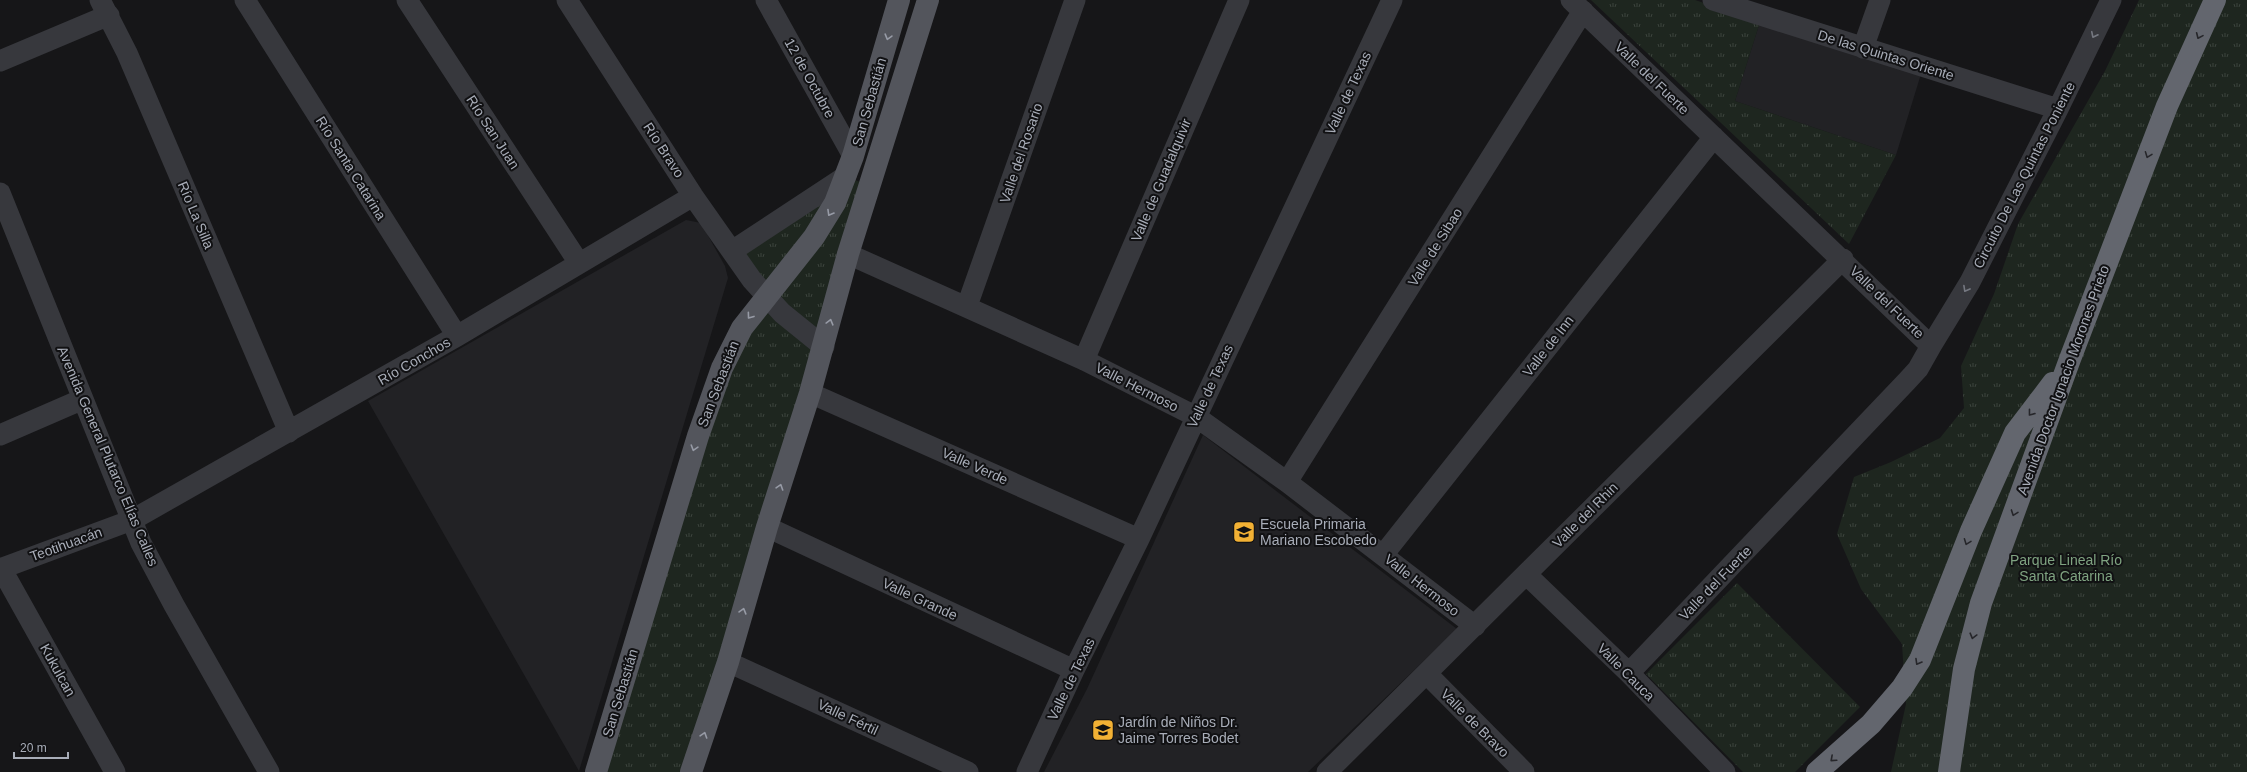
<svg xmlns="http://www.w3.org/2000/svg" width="2247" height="772" viewBox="0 0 2247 772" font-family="Arial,sans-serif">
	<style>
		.built { fill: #222225 }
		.park { fill: url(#park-tufts) }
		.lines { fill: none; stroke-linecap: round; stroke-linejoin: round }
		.minor { stroke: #37383d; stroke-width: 21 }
		.major { stroke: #53555c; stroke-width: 22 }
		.highway { stroke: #63666e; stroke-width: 22 }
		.oneway { stroke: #757881 }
		.oneway2 { stroke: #26262a }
		.oneway3 { stroke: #979ba6 }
		.labels { text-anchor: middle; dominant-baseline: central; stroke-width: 4; stroke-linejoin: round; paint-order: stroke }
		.street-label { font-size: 14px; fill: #a8adb8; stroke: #111113 }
		.poi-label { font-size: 14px; fill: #a8adb8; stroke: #111113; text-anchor: start }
		.park-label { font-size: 14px; fill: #7fa381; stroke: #111113 }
	</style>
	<defs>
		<pattern id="park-tufts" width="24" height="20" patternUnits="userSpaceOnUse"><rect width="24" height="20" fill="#1e261f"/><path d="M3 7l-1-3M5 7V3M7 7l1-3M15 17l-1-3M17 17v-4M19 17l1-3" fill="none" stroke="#3c433d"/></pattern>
	</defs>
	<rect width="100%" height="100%" fill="#161618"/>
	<!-- built -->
	<path class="built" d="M1760 22 1921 74 1896 155 1735 101Z
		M686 220 701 223 725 266 728 278 579 771 368 401Z
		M1203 435 1457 629 1308 772H1044L1087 689Z"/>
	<!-- park -->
	<path class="park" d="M1591 0H1695L1760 22 1735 101 1896 155 1849 244Z
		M2139 0H2247V772H1891L1906 704 1902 644 1861 589 1837 534 1854 477 1891 462 1940 438 1964 408 1961 366 1994 294 2018 224 2105 71Z
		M846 176 869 186 691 772H597L712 395 766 296 732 251Z
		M1737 583 1860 707 1795 772H1743L1646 674Z"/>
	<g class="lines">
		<!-- minor -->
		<path class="minor" d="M100 0 127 53 289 432
			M245 0 457 336
			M407 0 579 263
			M567 0 693 196 752 280 782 313 824 347
			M766 0 853 156
			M1571 0 1931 346 1918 369 1907 381 1629 673
			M1713 0 2058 109
			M1863 48 1880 0
			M0 61 109 15
			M0 193 141 543 174 605 269 772
			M732 251 846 176
			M848 254 1084 360 1195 416 1287 482 1475 626
			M967 306 1075 0
			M1931 346 1970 282 2058 109 2111 0
			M1084 360 1239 0
			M810 393 1139 539
			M0 435 83 399
			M1287 482 1583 11
			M767 527 1074 670
			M1383 555 1714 137
			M1 568 115 772
			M0 569 132 520 457 336 693 196
			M1526 574 1629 673 1725 772
			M728 662 968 772
			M1427 674 1524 772
			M1027 772 1074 670 1139 539 1392 0
			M1327 772 1843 259"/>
		<!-- major -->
		<path class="major" d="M596 772 698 436 722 368 742 328 814 237 835 203 853 156 899 0
			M691 772 728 662 767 527 810 393 848 254 928 0"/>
		<!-- highway -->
		<path class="highway" d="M1817 772 1871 724 1902 688 1920 660 1971 531 2015 433 2053 383
			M1949 772 1964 669 1981 603 2070 359 2167 106 2215 0"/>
	</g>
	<!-- one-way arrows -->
	<defs><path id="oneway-chevron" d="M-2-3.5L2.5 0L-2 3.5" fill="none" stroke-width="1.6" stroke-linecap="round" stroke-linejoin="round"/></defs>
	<g class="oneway">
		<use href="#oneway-chevron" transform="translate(2094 35) rotate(116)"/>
		<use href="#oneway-chevron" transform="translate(1966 289) rotate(119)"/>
	</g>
	<g class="oneway2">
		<use href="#oneway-chevron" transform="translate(2199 36) rotate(114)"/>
		<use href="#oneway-chevron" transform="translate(2148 155) rotate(111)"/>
		<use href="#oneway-chevron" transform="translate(2031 413) rotate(128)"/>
		<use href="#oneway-chevron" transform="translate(2014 513) rotate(110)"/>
		<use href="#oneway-chevron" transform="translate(1967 542) rotate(111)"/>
		<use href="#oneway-chevron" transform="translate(1973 636) rotate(105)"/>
		<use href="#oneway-chevron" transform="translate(1918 662) rotate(120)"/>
		<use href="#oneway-chevron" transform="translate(1833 759) rotate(138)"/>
	</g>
	<g class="oneway3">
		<use href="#oneway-chevron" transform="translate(888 37) rotate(106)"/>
		<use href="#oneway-chevron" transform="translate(830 213) rotate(120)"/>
		<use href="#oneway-chevron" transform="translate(750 316) rotate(126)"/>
		<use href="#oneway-chevron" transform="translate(830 322) rotate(-75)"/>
		<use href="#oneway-chevron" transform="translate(694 448) rotate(107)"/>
		<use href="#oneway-chevron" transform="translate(780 487) rotate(-72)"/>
		<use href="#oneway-chevron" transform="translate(743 611) rotate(-74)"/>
		<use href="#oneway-chevron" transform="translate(704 735) rotate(-72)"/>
	</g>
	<!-- icons -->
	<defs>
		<g id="school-square" transform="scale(1.15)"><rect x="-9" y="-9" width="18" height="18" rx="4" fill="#f2b134" stroke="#111113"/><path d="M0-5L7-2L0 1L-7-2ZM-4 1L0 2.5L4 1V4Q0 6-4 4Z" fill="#111"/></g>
	</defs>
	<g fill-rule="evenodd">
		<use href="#school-square" x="1244" y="532"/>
		<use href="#school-square" x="1103" y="730"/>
	</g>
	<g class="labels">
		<!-- street labels -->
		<g class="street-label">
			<text transform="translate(1886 55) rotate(17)">De las Quintas Oriente</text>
			<text transform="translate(810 78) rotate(61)">12 de Octubre</text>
			<text transform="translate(1652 78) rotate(44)">Valle del Fuerte</text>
			<text transform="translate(1348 93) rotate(-65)">Valle de Texas</text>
			<text transform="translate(869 102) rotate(-74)">San Sebastián</text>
			<text transform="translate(493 132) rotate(57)">Río San Juan</text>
			<text transform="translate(664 150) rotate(57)">Río Bravo</text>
			<text transform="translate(1021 153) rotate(-71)">Valle del Rosario</text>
			<text transform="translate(351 168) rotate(58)">Río Santa Catarina</text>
			<text transform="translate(2024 175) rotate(-63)">Circuito De Las Quintas Poniente</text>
			<text transform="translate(1161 180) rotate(-67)">Valle de Guadalquivir</text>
			<text transform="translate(196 215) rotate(67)">Río La Silla</text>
			<text transform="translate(1435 247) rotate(-58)">Valle de Sibao</text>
			<text transform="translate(1887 302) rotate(44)">Valle del Fuerte</text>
			<text transform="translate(1548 346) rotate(-52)">Valle de Inn</text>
			<text transform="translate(414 361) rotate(-30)">Río Conchos</text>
			<text transform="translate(2063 380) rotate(-70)">Avenida Doctor Ignacio Morones Prieto</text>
			<text transform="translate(718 384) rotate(-69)">San Sebastián</text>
			<text transform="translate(1210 386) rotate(-65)">Valle de Texas</text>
			<text transform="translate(1137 387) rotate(27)">Valle Hermoso</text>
			<text transform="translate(108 456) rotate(67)">Avenida General Plutarco Elías Calles</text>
			<text transform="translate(975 466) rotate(24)">Valle Verde</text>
			<text transform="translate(1585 515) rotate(-45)">Valle del Rhin</text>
			<text transform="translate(66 544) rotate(-20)">Teotihuacán</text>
			<text transform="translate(1715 583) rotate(-46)">Valle del Fuerte</text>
			<text transform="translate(1422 585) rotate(38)">Valle Hermoso</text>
			<text transform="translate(920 599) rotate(25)">Valle Grande</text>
			<text transform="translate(58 670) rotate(61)">Kukulcan</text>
			<text transform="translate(1626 672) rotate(45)">Valle Cauca</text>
			<text transform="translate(1071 679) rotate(-64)">Valle de Texas</text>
			<text transform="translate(620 693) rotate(-73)">San Sebastián</text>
			<text transform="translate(848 717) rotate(25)">Valle Fértil</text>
			<text transform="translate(1475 723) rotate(45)">Valle de Bravo</text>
		</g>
		<!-- poi labels -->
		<g class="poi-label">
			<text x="1260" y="524">Escuela Primaria<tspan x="1260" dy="16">Mariano Escobedo</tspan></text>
			<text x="1118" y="722">Jardín de Niños Dr.<tspan x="1118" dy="16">Jaime Torres Bodet</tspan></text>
		</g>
		<!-- park labels -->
		<g class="park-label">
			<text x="2066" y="560">Parque Lineal Río<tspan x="2066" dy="16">Santa Catarina</tspan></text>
		</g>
	</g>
	<!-- scale -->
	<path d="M14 752v6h54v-6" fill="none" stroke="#a8adb8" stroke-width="2"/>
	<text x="20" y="752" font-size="12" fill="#a8adb8" stroke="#111113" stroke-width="3" paint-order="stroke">20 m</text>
</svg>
